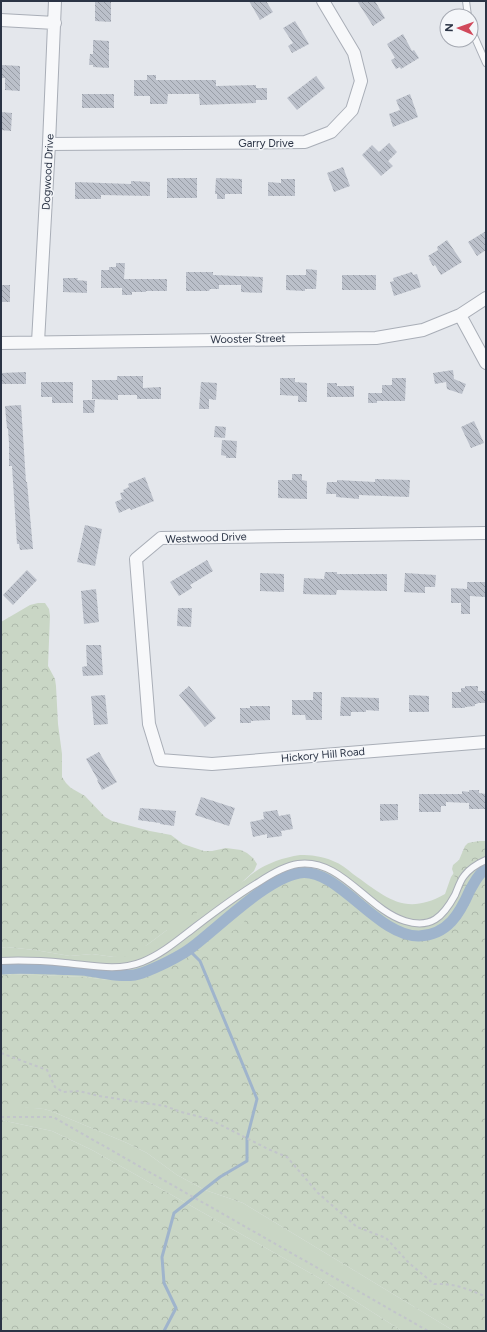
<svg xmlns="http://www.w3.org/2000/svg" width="487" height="1332" viewBox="0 0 487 1332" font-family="Figtree,sans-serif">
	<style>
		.green { fill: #c9d6c5 }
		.forest { fill: url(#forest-crowns) }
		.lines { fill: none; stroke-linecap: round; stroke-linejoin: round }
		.stream { stroke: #9fb4cc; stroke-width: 3 }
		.canal { stroke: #9fb4cc; stroke-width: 11 }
		.building { fill: url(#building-back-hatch) }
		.lane-casing { stroke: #a9aeb7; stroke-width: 8 }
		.street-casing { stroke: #a9aeb7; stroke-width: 14 }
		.path { stroke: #c2c5cb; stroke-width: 2; stroke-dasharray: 3 3; stroke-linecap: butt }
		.lane { stroke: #f7f8fa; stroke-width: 6 }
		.street { stroke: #f7f8fa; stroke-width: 12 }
		.labels { text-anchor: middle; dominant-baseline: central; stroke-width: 3; stroke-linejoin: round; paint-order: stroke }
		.street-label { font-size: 11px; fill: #2b3445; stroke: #f4f6f9 }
	</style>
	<defs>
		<pattern id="forest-crowns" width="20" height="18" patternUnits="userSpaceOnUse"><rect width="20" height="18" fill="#c9d6c5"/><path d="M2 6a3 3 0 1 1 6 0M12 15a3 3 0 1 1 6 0" fill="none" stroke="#adb8ab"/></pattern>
		<pattern id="building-back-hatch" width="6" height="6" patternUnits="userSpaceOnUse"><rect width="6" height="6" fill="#bbc0ca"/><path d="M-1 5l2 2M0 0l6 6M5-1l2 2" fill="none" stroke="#989da6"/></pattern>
	</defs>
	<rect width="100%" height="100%" fill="#e4e7ec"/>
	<!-- green -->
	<path class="green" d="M300 855C311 855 322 856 333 861 341 864 347 869 353 874 386 897 404 917 445 894L451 877 458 867 477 896 440 943 285 935 181 952 156 966 124 978 109 980 84 977 12 974 1 976V948L6 947 35 950 70 956 92 954 114 957 147 945 167 930 166 927 245 880C259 866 280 858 300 855Z
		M5 1105 44 1109 51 1111 127 1143 147 1153 177 1175 205 1190 243 1203 454 1331H402L319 1278 92 1150 52 1131 1 1120V1106Z"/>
	<!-- forest -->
	<path class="forest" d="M38 603H45L49 609 50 616 48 666 55 679 56 686 58 724 62 754V777L66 783 71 788 85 796 105 817 112 821 150 831 171 835 183 844 204 851H212L226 848 241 850 247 853 253 858 257 864 254 871 239 885 227 891 203 909 171 927 147 945 128 956 114 957 92 954 70 956 35 950 6 947 1 948V622L30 605Z
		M479 841H486V1331H454L243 1203 205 1190 177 1175 147 1153 127 1143 51 1111 44 1109 1 1106V976L12 974 84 977 109 980 124 978 156 966 195 944 214 940 228 934 242 925 256 902 272 887 286 880 297 877 308 878 322 882 399 936 403 938 432 936 446 930 457 920 462 914 465 901 463 890 457 883 452 869 453 865 459 860 465 846 468 843Z
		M1 1120 52 1131 92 1150 319 1278 402 1331H1Z"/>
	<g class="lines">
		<!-- stream -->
		<path class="stream" d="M164 1331 176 1308 164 1283 162 1257 174 1213 220 1177 247 1161V1138L257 1099 200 961 189 950"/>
		<!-- canal -->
		<path class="canal" d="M1 969C19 967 37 969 55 969 66 970 78 969 89 971 105 973 126 979 142 973 156 968 179 957 191 948 219 927 266 879 299 873 337 866 377 937 419 936 448 935 460 913 470 890 475 882 478 874 486 869"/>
	</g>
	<!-- building -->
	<path class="building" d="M95 1H111V22L95 21Z
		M249 1H266L273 12 260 20Z
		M357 1H375L385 18 373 26Z
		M295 21 309 44 292 53 288 46 293 43 283 28Z
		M403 34 412 51 414 50 419 58 401 69 400 67 396 69 391 60 395 58 387 44Z
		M93 40 109 41V68L93 67V65H89L90 54H93Z
		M2 65 20 66V91L5 90V78H2Z
		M147 75H156V80H216V86L256 85V88H267V100H256V103L200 105 199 94H168L167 104H150V96H134V80H147Z
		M316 76 325 88 297 110 287 98Z
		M82 94H114V108H82Z
		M410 94 418 117 393 127 389 114 400 110 396 100Z
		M1 112 12 113 11 131 1 130Z
		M389 143 397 152 388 161 393 166 381 176 362 155 372 145 379 152Z
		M343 167 350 186 334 192 327 173Z
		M167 178H197V198H167Z
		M216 178 242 179V194H225V199H217V194H215Z
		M281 179H295V196H268V182L281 183Z
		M131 181 150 182V196L101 195V199H75V182L131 184Z
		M486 231V250L477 256 468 242Z
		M447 240 462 262 441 275 435 265 433 266 429 259 430 258 428 256 438 250 437 247Z
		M116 263H125L124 279H167V291H146V292H132V295H122V288H101V270H109V267H116Z
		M306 269 317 270 316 289H305V291L286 290V275H306Z
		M186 272H213V275L263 277 262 293 241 292V285H219V289H210L209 291H186Z
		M412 272 413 275 417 274 421 287 394 296 390 282 394 281 393 278Z
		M342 275H376V290H342Z
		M63 278H78L77 280 87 281V293L63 292Z
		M1 285H10V302H1Z
		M453 370 454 379 466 384 462 394 447 389 446 382 435 384 433 373Z
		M26 372V384H1V373Z
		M117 376H143V388L161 387V399H137V395H118V400L92 399V380H117Z
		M280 378H295V382L307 383V402H298V396L280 395Z
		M392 378H406L405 401H377V403H368V393H382V385H392Z
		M41 382H73V403H52V397H41Z
		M201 382 217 383 216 400 209 399V409H199Z
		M327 383H337V386H354V397H327Z
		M83 400H95L94 413H83Z
		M21 405 26 482H27L33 549 20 550 19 544H17L12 466H9V443L8 429 7 428 5 406Z
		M474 421 484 443 471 448 461 427Z
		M215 426 226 427 225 438 214 437Z
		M222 440 237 441 236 458H226V456L221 455Z
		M292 474H302V480L307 481V499L278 498V480H292Z
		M145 477 154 501 131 510 130 508 119 513 115 502 122 499 120 493 124 492 123 490 129 487 128 484Z
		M375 479 410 480 409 497 359 495V499L336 497V494H326L327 482H337V480L375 482Z
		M85 525 102 529 95 566 77 562Z
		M207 560 213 571 190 585 192 588 179 596 170 582Z
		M27 570 37 580 13 605 3 595Z
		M325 572H337V574H387V591L337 590 336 595 303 594 304 578 324 579Z
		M260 573 284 574V592L260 591Z
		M405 573 436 575 435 587H425V593L404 592Z
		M467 582H486L485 597 470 596V614H461V603H451V588L467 589Z
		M96 589 99 622 84 624 81 591Z
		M178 608H192L191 627 177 626Z
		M86 645H101L103 675 83 676 82 667 87 666Z
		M189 686 216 718 205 727 179 695Z
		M465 686H478V691H485L486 703H477L478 704H475V706L465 707V708H452V692H461V688H465Z
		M313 692H322V720H306L305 715H292V700H313Z
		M105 695 108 724 94 725 91 696Z
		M409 695 429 696V712H409Z
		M341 697 379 698V711L366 710V712H351V716H340Z
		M250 706H270V720L251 721V723H240V708H250Z
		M99 752 117 782 102 790 97 780H98L86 759Z
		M469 790H479V793L486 794V809H469V803L446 802V806H441V812H419V794H462V791L469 792Z
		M201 797 235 808 229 826 195 815Z
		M380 804H398V820L380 821Z
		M140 808 176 811 174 826 160 824V823L138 820Z
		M277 810 279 816 290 814 293 829 281 831 282 836 267 838V834L253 837 250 822 264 819 263 812Z"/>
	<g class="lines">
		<!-- lane casing -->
		<g class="lane-casing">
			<path id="lane" d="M466 1 468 16
				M471 29 486 63
				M1 961C22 960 44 961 65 963 90 965 117 972 142 962 162 954 178 940 195 927 216 911 237 895 259 882 271 874 284 866 298 864 341 858 367 909 405 921 431 929 443 917 455 895 458 888 460 881 464 876 470 868 477 864 486 860"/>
		</g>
		<!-- street casing -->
		<g class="street-casing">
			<path id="street" d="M1 20 55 23
				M49 144 305 142 331 132 352 110 361 81 354 53 323 1
				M460 315 486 363
				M38 342 49 144 55 1
				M1 343 376 338 423 330 460 315 486 298
				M486 533 161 538 136 559 149 724 160 760 212 764 486 742"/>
		</g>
		<!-- path -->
		<path class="path" d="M1 1053 47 1070 55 1087 63 1092 79 1091 99 1096 165 1106 181 1112 209 1119 268 1149 287 1157 318 1193 357 1227 386 1238 409 1263 434 1284C453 1283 469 1289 486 1297
			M1 1117H53L428 1331"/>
		<!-- lane -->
		<use href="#lane" class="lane"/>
		<!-- street -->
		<use href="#street" class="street"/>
	</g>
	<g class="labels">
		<!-- street labels -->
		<g class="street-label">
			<text x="266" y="143">Garry Drive</text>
			<text transform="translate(48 172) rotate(-87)">Dogwood Drive</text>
			<text transform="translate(248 339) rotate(-1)">Wooster Street</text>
			<text transform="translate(206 538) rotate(-2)">Westwood Drive</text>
			<text transform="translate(323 755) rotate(-5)">Hickory Hill Road</text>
		</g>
	</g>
	<!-- border -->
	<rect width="487" height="1332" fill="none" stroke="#2b3445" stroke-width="4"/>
	<!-- north arrow -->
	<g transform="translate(459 28) rotate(272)"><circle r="19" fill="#f4f6f9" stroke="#a4a8b1"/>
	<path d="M0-3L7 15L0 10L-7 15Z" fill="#d1495b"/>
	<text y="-6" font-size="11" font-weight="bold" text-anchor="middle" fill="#2b3445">N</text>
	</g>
</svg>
